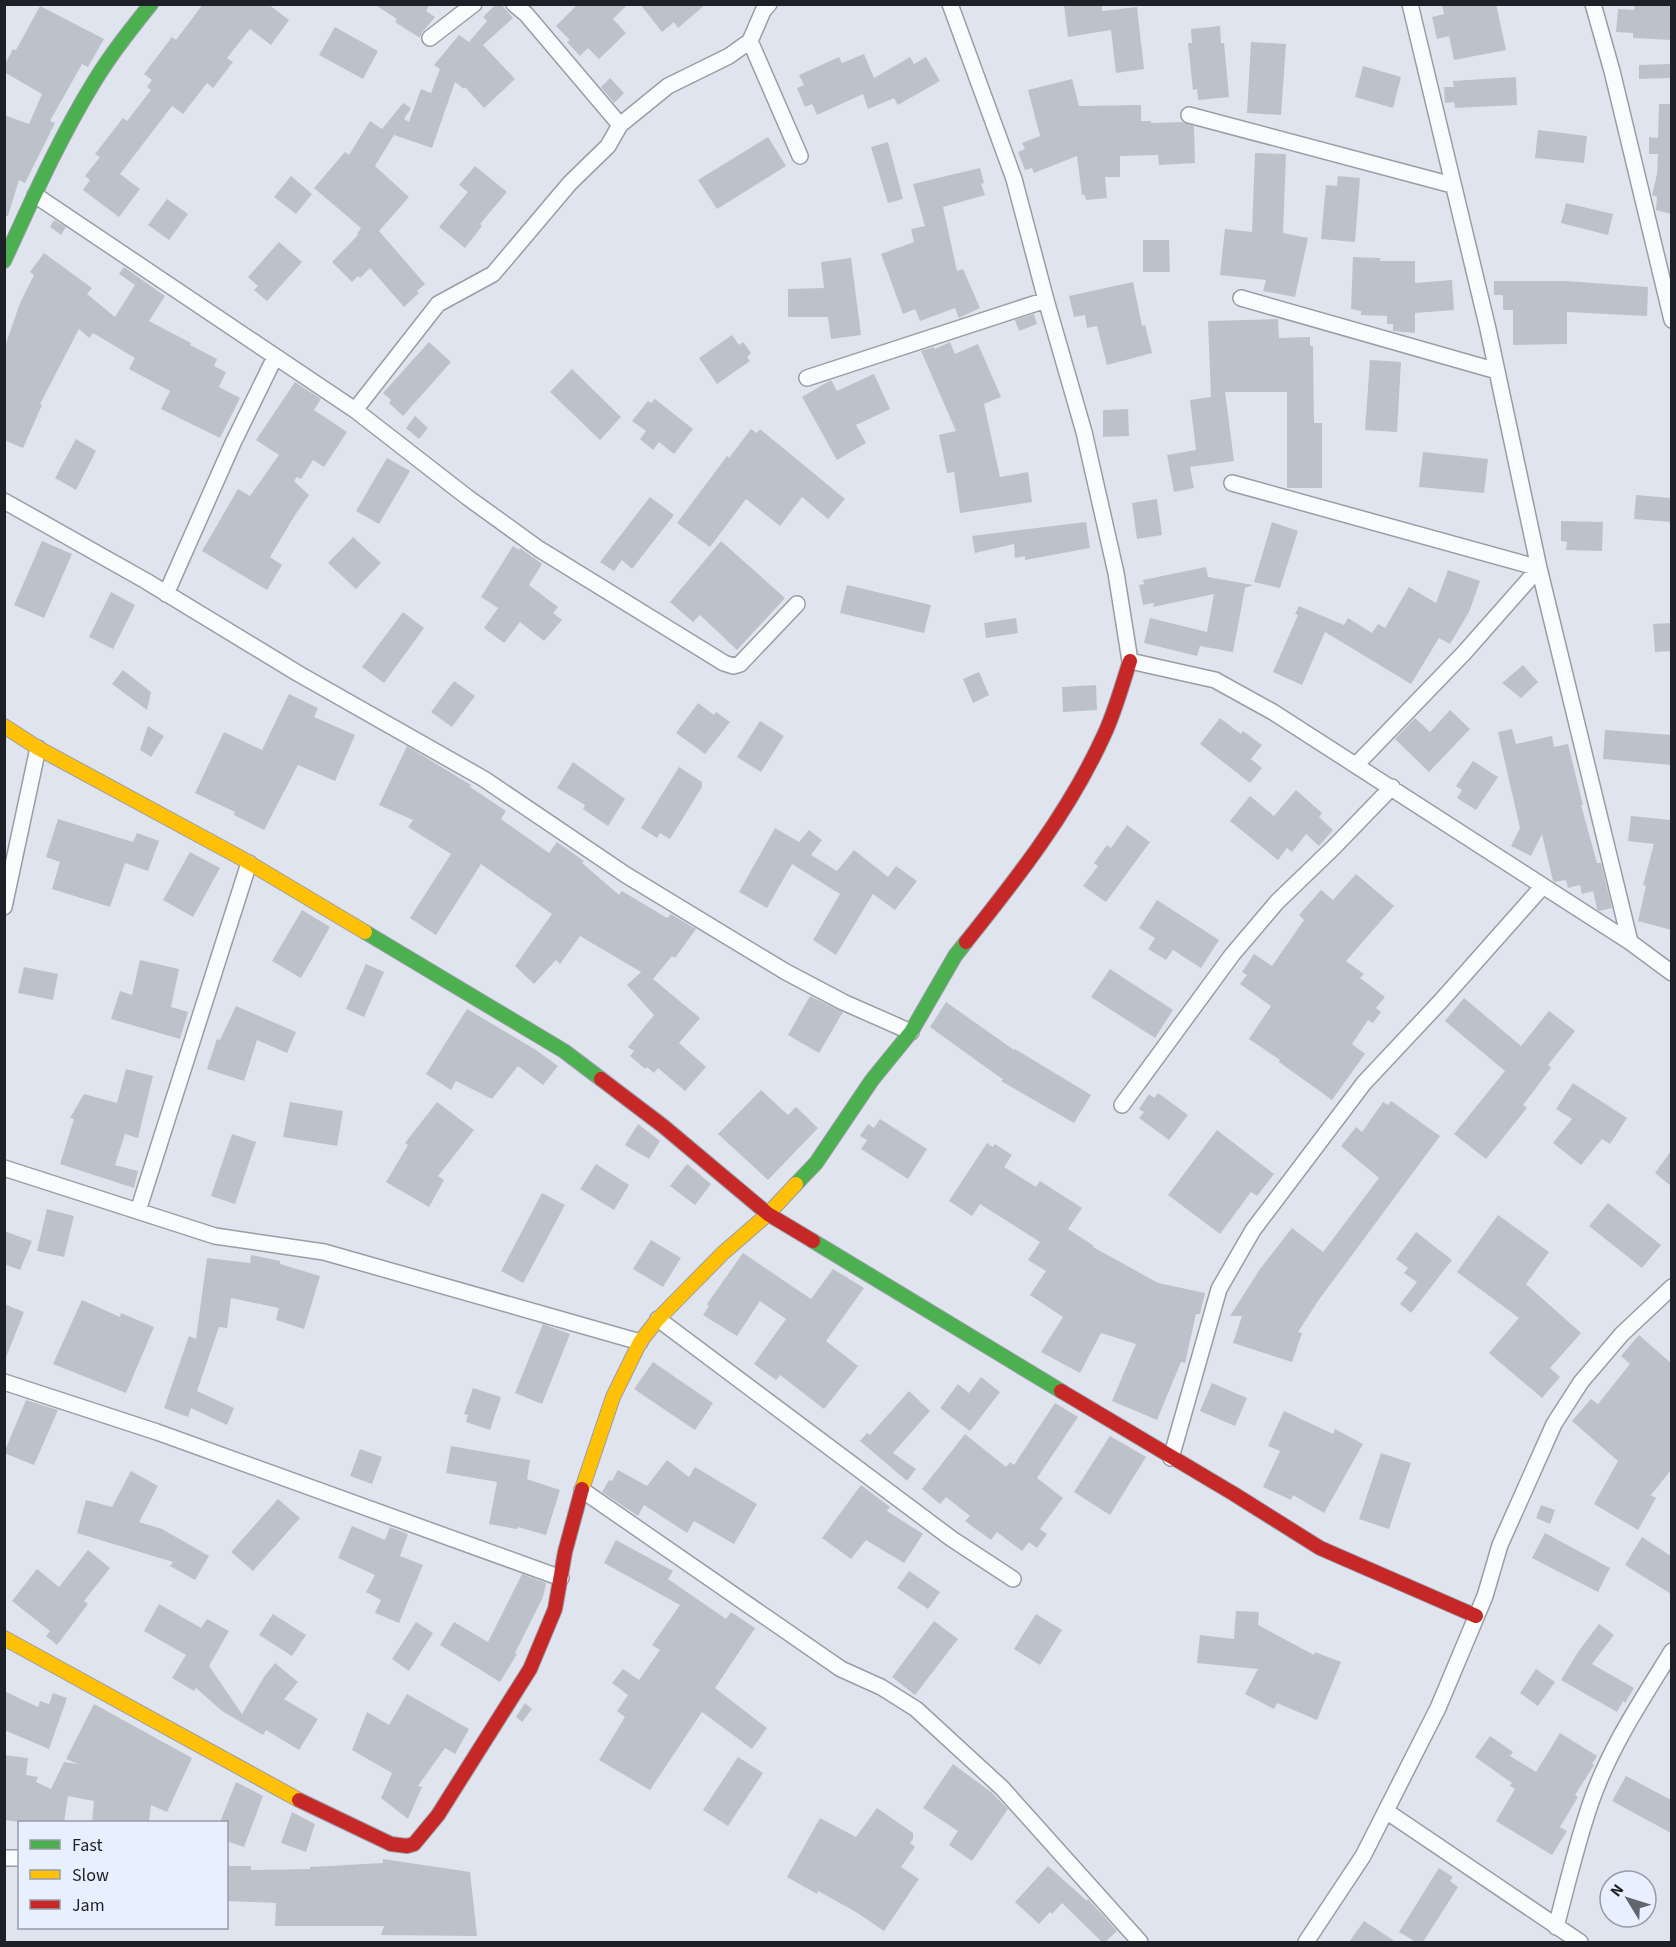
<svg xmlns="http://www.w3.org/2000/svg" width="1676" height="1947" viewBox="0 0 1676 1947" font-family="'Source Sans 3',sans-serif">
	<style>
		.building { fill: #bdc2ca }
		.lines { fill: none; stroke-linecap: round; stroke-linejoin: round }
		.street-casing { stroke: #999da5; stroke-width: 18 }
		.fast-casing { stroke: #999da5; stroke-width: 16 }
		.slow-casing { stroke: #999da5; stroke-width: 16 }
		.jam-casing { stroke: #999da5; stroke-width: 16 }
		.street { stroke: #fafbfd; stroke-width: 15 }
		.fast { stroke: #4caf50; stroke-width: 14 }
		.slow { stroke: #ffc107; stroke-width: 14 }
		.jam { stroke: #c62828; stroke-width: 14 }
	</style>
	<rect width="100%" height="100%" fill="#dfe4ef"/>
	<!-- building -->
	<path class="building" d="M203 4H268L289 20 271 45 250 29 227 58 233 62 213 88 207 83 183 114 172 106 120 174 140 189 119 217 83 190 90 180 85 176 100 157 95 154 123 118 127 121 151 90 147 87 152 80 144 74 172 37 176 40Z
		M374 4H430L426 11 435 17 421 34 420 38 395 22 397 19Z
		M496 4H501L513 18 483 45 515 79 484 108 465 87 464 89 455 82 432 148 394 135 375 166 409 197 379 231 425 284 417 291 419 293 404 307 370 268 360 278 358 276 352 282 332 262 358 235 357 234 361 228 314 188 345 152 349 155 370 121 382 129 403 103 411 108 404 119 409 122 421 89 431 93 440 69 434 65 459 35 469 42 487 21 483 17Z
		M578 4H628L613 19 626 33 599 59 588 48 580 56 567 42 570 40 556 26Z
		M640 4H706L678 28 674 22 662 32Z
		M1442 4H1496L1506 50 1454 60 1449 36 1437 39 1432 17 1444 14Z
		M1635 4 1671 6V40L1633 38V33L1616 32 1618 9 1634 10Z
		M1064 5H1102V11L1137 7 1144 69 1116 73 1111 30 1068 37Z
		M40 6 104 39 88 67 82 64 50 121 55 123 25 183 19 180 8 216 4 215V115L29 124 42 94 4 72V66L13 49 16 50Z
		M1220 26 1221 43H1224L1229 97 1198 100 1197 89 1193 90 1188 43H1192L1191 29Z
		M335 27 378 51 363 79 319 55Z
		M1251 42 1286 44 1281 115 1247 113Z
		M864 54 874 78 910 57 914 64 926 57 940 81 898 105 894 98 868 109 863 94 817 115 812 104 805 107 797 88 804 85 799 75 839 57 842 63Z
		M1671 64V78L1639 79V65Z
		M1363 66 1401 77 1393 108 1355 97Z
		M1516 77 1517 105 1455 108 1454 102 1445 103 1444 87H1454L1453 81Z
		M610 78 624 93 614 103 601 87Z
		M1072 79 1079 106 1141 105V121H1151V123L1182 122 1194 126 1195 163 1159 165 1158 155 1120 156V177H1105L1107 198 1086 200 1085 195H1082L1077 156 1034 173 1032 168 1025 170 1018 152 1025 149 1022 143 1040 136 1028 90Z
		M1659 104H1671V214L1656 210 1657 197 1652 195 1657 174 1658 154H1649V137L1658 138Z
		M1538 130 1587 136 1584 163 1535 158Z
		M768 137 786 166 717 209 698 180Z
		M888 142 903 199 888 203 871 147Z
		M1255 153 1286 154 1283 233 1308 238 1295 297 1263 291 1266 280 1220 275 1225 229 1252 232Z
		M475 166 507 192 480 224 482 226 465 248 439 227 468 192 459 185Z
		M980 168 984 183 981 184 985 195 943 207 957 271 963 269 980 308 959 318 955 308 920 321 915 309 903 314 881 254 914 242 911 229 925 226 913 184Z
		M291 176 312 194 296 214 274 197Z
		M1338 176 1360 178 1355 242 1321 239 1326 185 1337 186Z
		M167 199 188 214 169 240 148 225Z
		M1566 203 1613 214 1608 235 1561 223Z
		M54 220 66 227 61 235 50 227Z
		M1143 240H1169L1170 272H1143Z
		M279 242 302 262 267 301 254 290 258 286 248 277Z
		M44 253 92 288 87 294 115 317 135 285 119 274 124 267 165 296 149 321 191 343 190 345 217 359 214 366 226 372 219 387 240 398 220 438 161 409 170 391 129 369 135 358 93 333 89 338 79 329 40 404 42 405 23 448 4 440V349L20 303 34 275 30 272Z
		M1353 257 1380 258V261H1415V283L1452 280 1454 310 1415 313V333L1393 331V324H1387V316L1361 315V311L1351 309Z
		M851 258 861 335 831 339 828 317H788V289L824 288 821 262Z
		M1494 281H1566L1648 287 1647 316 1567 312V344L1513 345V310H1503V295H1494Z
		M1133 282 1142 326 1145 325 1152 353 1107 365 1097 326 1087 328 1085 315 1074 317 1069 296Z
		M1034 314 1037 324 1019 331 1015 320Z
		M1278 319 1279 338 1310 337V346H1313L1314 423H1322V488H1287V392H1225L1234 461 1190 467 1194 488 1174 492 1167 455 1196 450 1190 400 1211 397 1208 321Z
		M732 335 739 345 743 342 751 353 747 357 750 361 717 384 699 358Z
		M429 342 451 362 403 416 389 403 391 400 383 393Z
		M950 342 955 354 978 344 1001 397 984 404 1000 477 1028 472 1032 502 960 513 954 472 947 473 939 435 956 431 921 351 934 347 935 349Z
		M1370 360 1401 362 1397 432 1365 430Z
		M572 369 621 417 600 440 550 392Z
		M874 374 890 409 856 425 866 443 837 460 802 397 831 380 837 391Z
		M295 382 321 399 314 410 347 432 324 467 313 460 301 479 297 477 294 481 309 495 295 515 270 557 282 565 267 590 202 551 238 489 250 496 279 455 256 440Z
		M655 399 693 429 674 454 659 442 653 450 640 439 646 431 632 421 648 401 651 403Z
		M1128 409 1129 436 1103 437V410Z
		M415 416 428 428 419 439 406 428Z
		M751 429 757 433 760 429 845 499 828 519 802 497 780 526 746 499 710 547 677 523 727 456 729 458Z
		M76 439 96 451 76 490 55 478Z
		M1423 452 1488 459 1484 493 1419 487Z
		M387 458 410 471 379 524 356 511Z
		M1636 495 1671 498V522L1634 519Z
		M650 497 674 515 632 569 622 560 614 571 600 562Z
		M1157 499 1162 535 1137 539 1132 503Z
		M1561 521 1603 522 1602 551 1566 550 1567 542 1561 541Z
		M1086 522 1090 548 1025 560V556L1015 558 1014 544 975 553 972 536Z
		M1272 522 1298 531 1280 588 1254 582Z
		M353 537 381 563 356 589 328 563Z
		M42 541 72 554 44 618 14 605Z
		M721 541 785 598 737 650 700 615 693 622 670 602Z
		M513 546 519 550 520 548 542 564 529 585 558 607 553 613 562 620 544 641 520 622 504 643 484 628 498 608 481 597Z
		M1206 567 1208 577 1253 585 1245 588 1233 652 1200 646 1197 656 1144 643 1150 618 1207 632 1214 594 1153 607 1154 603 1143 605 1139 585 1144 584 1143 580Z
		M1448 570 1480 581 1469 612 1450 644 1439 638 1411 684 1325 632 1302 685 1273 672 1298 615 1295 614 1299 606 1344 625 1348 618 1372 633 1378 624 1385 628 1409 587 1436 603Z
		M847 585 931 605 924 633 840 613Z
		M111 592 135 605 113 649 89 637Z
		M403 612 424 628 384 683 362 667Z
		M1016 618 1018 633 986 638 984 623Z
		M1671 623V651L1655 652 1653 624Z
		M1523 665 1538 682 1521 698 1502 683Z
		M123 670 151 692 147 710 112 684Z
		M979 672 989 695 973 703 963 679Z
		M454 681 475 696 452 727 431 712Z
		M1096 685 1097 710 1063 712 1062 687Z
		M289 694 318 708 314 717 355 735 335 781 298 765 264 830 234 815 235 812 195 793 224 732 262 750Z
		M698 703 714 715 716 712 730 722 705 754 676 733Z
		M1450 710 1470 729 1429 772 1395 739 1415 718 1430 732Z
		M1220 718 1241 734 1243 731 1262 745 1251 759 1262 768 1250 783 1200 744Z
		M760 721 784 736 761 772 737 757Z
		M148 726 164 736 151 757 140 750Z
		M1512 729 1516 744 1552 736 1554 747 1568 744 1583 805H1581L1597 863H1601L1612 908 1599 911 1597 909 1593 891 1582 894 1580 885 1568 888 1566 880 1555 882 1553 881 1542 834 1531 856 1511 846 1520 828 1498 732Z
		M1605 730 1671 735V765L1603 759Z
		M407 746 471 785 470 787 506 811 501 819 549 853 557 842 584 861 582 863 619 895 622 891 667 918 671 914 696 929 675 958 672 956 653 979 700 1018 679 1043 706 1067 685 1091 658 1068 654 1073 647 1067 645 1069 630 1056 634 1051 628 1047 654 1015 627 985 641 972 580 936 560 964 556 960 534 984 515 966 552 914 481 864 436 935 410 918 451 854 408 827 413 820 379 805Z
		M1473 761 1498 777 1476 810 1457 798 1462 790 1456 786Z
		M573 762 625 799 608 826 583 809 585 805 557 788Z
		M679 767 702 782V787L670 839 660 833 657 838 641 828Z
		M1296 790 1322 813 1319 817 1333 830 1319 846 1306 834 1292 852 1287 848 1278 860 1230 821 1250 796 1274 816Z
		M1631 816 1671 820V930L1638 921 1646 886 1643 885 1654 844 1628 841Z
		M58 819 133 842 137 833 159 841 148 871 125 863 110 907 52 889 60 862 46 857Z
		M1127 825 1150 842 1106 902 1083 886 1098 866 1094 863 1107 845 1111 848Z
		M775 828 799 842 809 830 822 840 811 855 837 871 854 850 888 877 896 866 917 881 895 910 873 894 836 955 813 940 840 894 792 864 767 908 739 892Z
		M190 852 220 868 193 917 163 900Z
		M1356 874 1394 906 1346 961 1364 974 1360 978 1385 997 1376 1008 1381 1012 1373 1023 1368 1020 1352 1044 1365 1054 1332 1100 1279 1062 1280 1060 1249 1039 1271 1006 1240 984 1247 975 1242 972 1254 954 1272 966 1304 920 1299 915 1321 890 1333 900Z
		M1157 900 1219 940 1201 968 1173 950 1166 960 1148 949 1155 938 1139 928Z
		M302 910 330 927 301 978 272 961Z
		M140 960 179 969 171 1007 188 1012 180 1039 111 1019 120 991 132 995Z
		M366 964 384 972 364 1017 346 1009Z
		M24 967 58 974 53 1000 18 993Z
		M1110 969 1173 1010 1155 1038 1091 997Z
		M810 996 843 1012 819 1053 788 1035Z
		M1464 998 1521 1046 1549 1011 1575 1031 1548 1065 1551 1068 1523 1105 1527 1108 1486 1159 1454 1134 1505 1071 1445 1021Z
		M946 1002 1014 1050 1015 1049 1091 1095 1074 1123 1001 1081 1003 1079 998 1076 930 1027Z
		M236 1006 296 1032 287 1053 257 1040 244 1081 207 1069 217 1039 220 1040Z
		M467 1009 536 1050 558 1066 543 1085 518 1066 492 1099 456 1081 451 1090 426 1074Z
		M126 1069 153 1076 138 1138 125 1134 115 1165 138 1171 134 1188 60 1164 74 1119 70 1118 84 1094 117 1103Z
		M1573 1083 1627 1118 1610 1144 1602 1139 1581 1165 1553 1143 1572 1119 1556 1109Z
		M761 1090 788 1115 796 1107 818 1128 768 1180 718 1134Z
		M1158 1093 1188 1115 1169 1140 1139 1118 1144 1112 1139 1109 1149 1094 1154 1098Z
		M1391 1101 1440 1136 1318 1301 1298 1332 1302 1333 1292 1362 1233 1343 1242 1316H1230L1260 1269 1292 1228 1323 1252 1379 1178 1341 1146 1356 1127 1362 1132 1383 1102 1388 1105Z
		M290 1102 343 1111 337 1146 283 1137Z
		M437 1102 474 1130 438 1176 444 1180 429 1207 386 1182 408 1145 405 1143Z
		M880 1119 927 1149 908 1179 861 1149 867 1140 860 1136 868 1124 874 1128Z
		M638 1124 660 1141 649 1159 625 1145Z
		M1217 1130 1274 1174 1257 1196 1251 1192 1220 1234 1168 1195Z
		M232 1134 256 1142 235 1204 211 1196Z
		M987 1143 993 1147 995 1144 1012 1155 1004 1167 1036 1187 1040 1181 1082 1208 1068 1229 1094 1246 1093 1247 1158 1283 1205 1293 1200 1314H1196L1185 1363 1181 1362 1157 1420 1112 1401 1136 1344 1101 1333 1080 1373 1041 1352 1063 1317 1030 1295 1046 1271 1028 1260 1040 1242 980 1204 972 1216 949 1201Z
		M1671 1151V1186L1655 1173Z
		M596 1164 629 1185 614 1210 580 1189Z
		M687 1164 711 1184 695 1205 670 1186Z
		M542 1193 565 1205 523 1283 501 1271Z
		M1608 1203 1661 1245 1642 1268 1589 1226Z
		M47 1209 74 1216 64 1257 37 1251Z
		M1498 1215 1549 1252 1526 1284 1581 1333 1550 1368 1560 1377 1542 1398 1489 1353 1519 1318 1457 1272Z
		M4 1231 32 1241 20 1270 4 1264Z
		M1416 1232 1452 1260 1411 1313 1400 1304 1417 1282 1404 1273 1408 1268 1396 1259Z
		M651 1240 681 1258 663 1287 633 1269Z
		M743 1253 811 1299 833 1269 864 1288 826 1341 858 1366 824 1409 780 1375 776 1380 754 1364 786 1319 760 1301 737 1336 703 1315 709 1306 707 1304Z
		M251 1255 280 1261V1264L320 1276 304 1329 276 1320 279 1308 231 1298 227 1328 219 1327 197 1391 234 1408 227 1425 191 1408 188 1417 164 1408 189 1336 196 1339 207 1258 250 1263Z
		M82 1300 120 1317 121 1313 154 1327 126 1393 53 1364Z
		M4 1304 24 1312 5 1360H4Z
		M543 1324 570 1334 542 1404 515 1393Z
		M1639 1335 1671 1363V1470L1651 1495 1656 1498 1638 1530 1594 1504 1618 1461 1572 1421 1591 1399 1598 1404 1630 1364 1621 1356Z
		M653 1362 713 1403 695 1430 634 1389Z
		M981 1377 1000 1392 970 1431 940 1408 958 1384 969 1393Z
		M1212 1383 1247 1398 1235 1426 1200 1411Z
		M473 1388 501 1397 490 1430 466 1422 468 1415 464 1414Z
		M909 1391 930 1411 893 1453 916 1469 907 1481 860 1441 867 1433 870 1435Z
		M26 1400 58 1410 34 1465 4 1453Z
		M1055 1403 1078 1417 1037 1478 1063 1498 1040 1529 1047 1534 1037 1548 1029 1542 1022 1551 997 1532 991 1540 965 1521 970 1516 946 1497 940 1504 922 1489 965 1434 1006 1467 1010 1462 1014 1465Z
		M1284 1411 1333 1434 1335 1429 1363 1444 1324 1513 1293 1495 1291 1500 1263 1487 1280 1451 1268 1446Z
		M1110 1436 1146 1457 1110 1515 1074 1492Z
		M451 1446 530 1460 527 1479 560 1490 546 1535 518 1527 517 1529 489 1524 497 1482 446 1473Z
		M360 1449 382 1457 372 1484 350 1476Z
		M1381 1453 1411 1463 1389 1529 1359 1519Z
		M667 1460 689 1477 695 1467 757 1504 734 1544 694 1521 687 1533 644 1505 638 1516 602 1492 609 1480 612 1481 618 1470 647 1486Z
		M131 1471 158 1486 139 1522 162 1529 209 1556 195 1580 170 1566 173 1562 77 1533 86 1500 112 1507Z
		M861 1485 890 1507 887 1511 923 1534 904 1563 866 1540 851 1559 822 1538Z
		M278 1499 300 1518 253 1571 231 1552Z
		M1541 1505 1555 1510 1550 1524 1536 1518Z
		M352 1526 385 1540 390 1527 408 1534 400 1556 423 1565 399 1623 375 1613 381 1600 366 1592 375 1575 338 1558Z
		M1545 1533 1610 1568 1598 1592 1532 1558Z
		M1642 1537 1671 1556V1594L1625 1565Z
		M616 1540 673 1571 668 1579 726 1619 731 1612 755 1628 715 1688 767 1728 752 1749 702 1712 650 1790 599 1760 625 1717 617 1711 628 1695 612 1683 623 1669 639 1680 660 1650 652 1645 680 1605 604 1563Z
		M88 1550 110 1568 84 1601 88 1604 57 1645 46 1636 50 1631 12 1601 37 1569 59 1587Z
		M909 1571 940 1592 928 1609 897 1588Z
		M522 1574 546 1583 543 1597 515 1653 517 1654 500 1682 440 1645 454 1622 488 1642Z
		M159 1604 201 1628 207 1619 229 1631 209 1666 242 1714 264 1677 275 1663 298 1682 284 1699 318 1719 299 1750 266 1730 263 1735 222 1711 196 1688 194 1691 172 1678 186 1655 144 1631Z
		M1236 1611 1259 1612 1258 1625 1314 1655 1315 1652 1341 1662 1317 1720 1277 1703 1274 1709 1245 1694 1258 1669 1197 1663 1200 1635 1234 1639Z
		M273 1614 306 1635 292 1656 259 1635Z
		M1036 1614 1062 1630 1040 1665 1014 1649Z
		M934 1621 958 1639 915 1695 892 1677Z
		M416 1622 433 1633 409 1671 392 1659Z
		M1599 1624 1614 1635 1592 1664 1634 1688 1625 1703 1623 1701 1617 1712 1561 1680 1578 1652Z
		M1536 1669 1555 1682 1538 1706 1520 1693Z
		M4 1691 38 1707 40 1701 49 1704 53 1693 67 1698 49 1749 4 1730Z
		M407 1694 469 1729 455 1754 445 1748 418 1786 422 1787 408 1819 381 1798 392 1773 352 1750 367 1712 389 1725Z
		M525 1703 532 1709 522 1722 516 1717Z
		M94 1704 192 1758 167 1812 151 1805 149 1822H92L94 1801 68 1796 64 1822H20L4 1820V1755L28 1758 26 1775 38 1777 36 1782 51 1789 64 1762 78 1764 66 1759Z
		M1560 1733 1597 1756 1592 1764 1594 1765 1575 1795 1578 1797 1560 1827 1567 1831 1552 1855 1496 1821 1515 1789 1510 1786 1512 1783 1475 1757 1490 1736 1513 1752 1510 1756 1536 1772Z
		M738 1757 763 1773 728 1826 703 1810Z
		M953 1764 991 1792 1008 1809 972 1861 949 1845 958 1831 923 1808Z
		M1626 1776 1671 1800V1833L1612 1801Z
		M236 1782 263 1796 244 1847 226 1841V1822H220Z
		M877 1808 913 1833V1839L910 1843 915 1847 901 1867 919 1879 884 1931 856 1912 818 1891 817 1894 787 1877 820 1818 856 1837Z
		M292 1812 315 1824 306 1852 281 1843Z
		M383 1859 470 1872 477 1936 381 1935 384 1926H275L276 1903 226 1901V1866H251V1870L310 1869V1867L383 1863Z
		M1048 1866 1087 1901 1088 1899 1117 1931 1105 1942H1102L1062 1903 1052 1914 1050 1912 1039 1924 1015 1902Z
		M1439 1868 1453 1877 1450 1881 1458 1887 1423 1942H1416L1399 1932Z
		M1364 1921 1396 1942H1349Z"/>
	<g class="lines">
		<!-- street casing -->
		<g class="street-casing">
			<path id="street" d="M514 4 526 14 620 125 668 86 729 56 750 41 763 11 769 4
				M950 4 1014 179 1046 300 1084 432 1116 573 1130 661 1215 680 1273 712 1630 942
				M1410 4 1488 329 1539 568 1630 942 1672 973
				M1593 4 1612 71 1672 320
				M430 38 474 4
				M750 41 800 156
				M1189 115 1452 185
				M35 195 355 410 467 497 539 549 724 663 733 666 740 664 797 604
				M1241 298 1497 371
				M807 378 1046 300
				M355 410 438 304 493 274 570 183 608 146 620 125
				M1232 483 1539 568 1464 653 1356 765
				M4 501 146 581 299 674 484 779 626 875 786 972 843 1002 911 1032
				M166 594 233 443 275 357
				M4 907 38 748
				M1122 1105 1232 955 1277 902 1334 847 1392 787
				M4 1168 215 1236 324 1252 640 1342
				M138 1211 249 863
				M658 1319 952 1539 1013 1579
				M4 1382 157 1432 561 1578
				M1171 1458 1219 1289 1253 1230 1364 1083 1440 1002 1543 886
				M582 1490 841 1669 881 1687 916 1709 1002 1788 1140 1942
				M1386 1811 1580 1942
				M4 1858H20
				M1556 1927C1567 1885 1577 1842 1591 1802 1610 1747 1642 1700 1672 1651
				M1306 1942 1363 1856 1438 1708 1485 1596 1500 1545 1554 1424 1581 1382 1622 1334 1672 1287"/>
		</g>
		<!-- fast casing -->
		<g class="fast-casing">
			<path id="fast" d="M4 261C32 200 59 139 94 82 111 54 131 29 151 4
				M365 932 564 1051 601 1079
				M796 1184 816 1163 872 1080 911 1032 955 956 966 942
				M813 1241 1061 1391"/>
		</g>
		<!-- slow casing -->
		<g class="slow-casing">
			<path id="slow" d="M4 726 38 748 241 858 365 932
				M582 1489 613 1397 640 1342 658 1319 723 1253 768 1214 796 1184
				M4 1638 299 1800"/>
		</g>
		<!-- jam casing -->
		<g class="jam-casing">
			<path id="jam" d="M966 942C1018 877 1069 812 1104 735 1115 712 1122 685 1130 661
				M601 1079 663 1126 768 1214 813 1241
				M1061 1391 1234 1494 1320 1548 1476 1616
				M299 1800 391 1844 407 1846 414 1844 438 1815 530 1669 555 1609 565 1552 582 1489"/>
		</g>
		<!-- street -->
		<use href="#street" class="street"/>
		<!-- fast -->
		<use href="#fast" class="fast"/>
		<!-- slow -->
		<use href="#slow" class="slow"/>
		<!-- jam -->
		<use href="#jam" class="jam"/>
	</g>
	<!-- border -->
	<rect width="1676" height="1947" fill="none" stroke="#1d2027" stroke-width="12"/>
	<!-- legend -->
	<rect x="18" y="1821" width="210" height="108" fill="#e8effe" stroke="#979ca8" stroke-width="1.5"/>
	<rect x="30" y="1840" width="30" height="9" fill="#4caf50" stroke="#979ca8" stroke-width="1.5"/>
	<text x="72" y="1851" font-size="18" fill="#1d2027">Fast</text>
	<rect x="30" y="1870" width="30" height="9" fill="#ffc107" stroke="#979ca8" stroke-width="1.5"/>
	<text x="72" y="1881" font-size="18" fill="#1d2027">Slow</text>
	<rect x="30" y="1900" width="30" height="9" fill="#c62828" stroke="#979ca8" stroke-width="1.5"/>
	<text x="72" y="1911" font-size="18" fill="#1d2027">Jam</text>
	<!-- north arrow -->
	<g transform="translate(1628 1899) rotate(308)"><circle r="28" fill="#e8effe" stroke="#979ca8" stroke-width="1.5"/>
	<path d="M0-4.5L10 22L0 15L-10 22Z" fill="#61656d"/>
	<text y="-9" font-size="16" font-weight="bold" text-anchor="middle" fill="#1d2027">N</text>
	</g>
</svg>
